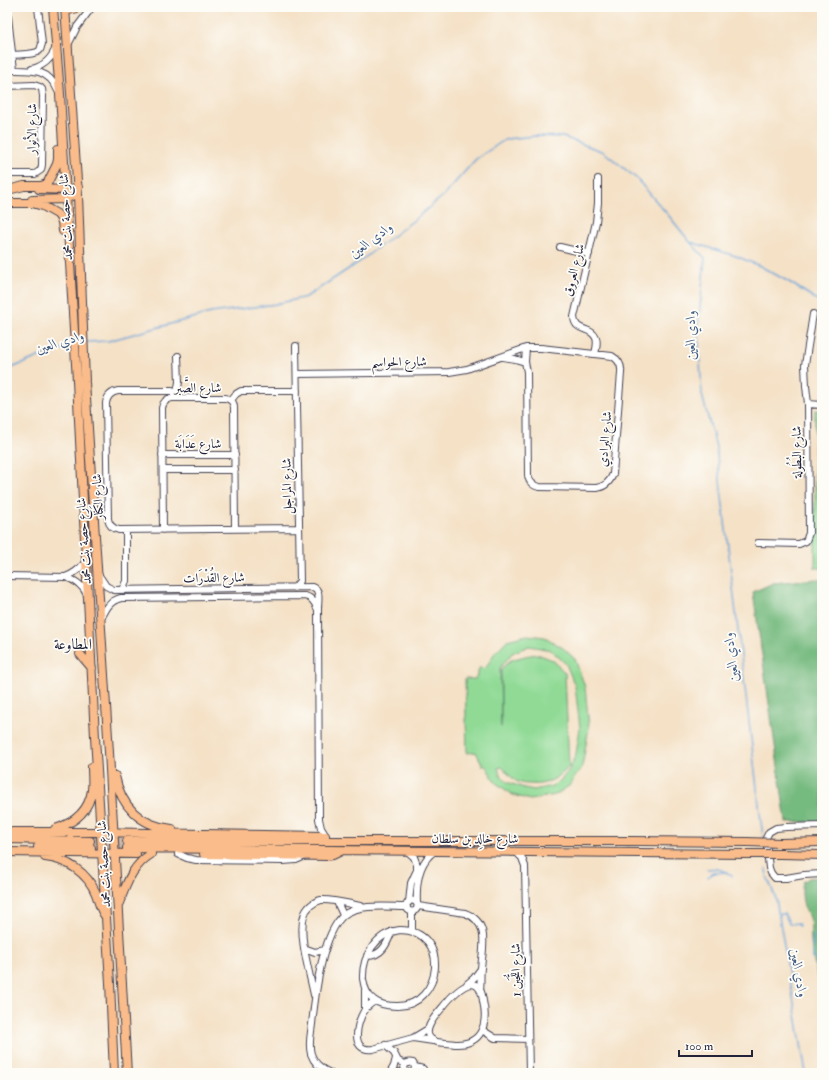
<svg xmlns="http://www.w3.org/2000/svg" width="829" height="1080" viewBox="0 0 829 1080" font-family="'IM FELL Double Pica',Amiri,serif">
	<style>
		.green { fill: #90da95; stroke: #597e68; fill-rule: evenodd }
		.forest { fill: #74ba7e; stroke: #4b6e5c }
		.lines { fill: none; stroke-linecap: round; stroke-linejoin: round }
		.stream { stroke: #68a1d7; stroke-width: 1.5 }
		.major-tunnel { stroke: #cabbaa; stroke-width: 8; stroke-dasharray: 8 4; stroke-linecap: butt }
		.minor-casing { stroke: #423f50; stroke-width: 8 }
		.major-casing { stroke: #423f50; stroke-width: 10 }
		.minor { stroke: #fff; stroke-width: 6 }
		.major { stroke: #f9bc8a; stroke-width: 8 }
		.major-bridge-casing { stroke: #423f50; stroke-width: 10; stroke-linecap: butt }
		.major-bridge { stroke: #f9bc8a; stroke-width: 8 }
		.labels { text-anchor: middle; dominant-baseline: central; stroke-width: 3.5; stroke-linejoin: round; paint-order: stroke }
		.street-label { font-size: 13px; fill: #22223b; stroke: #fdfcf7 }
		.water-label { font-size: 14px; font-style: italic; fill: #425b81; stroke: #fdfcf7 }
		.quarter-label { font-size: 15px; fill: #22223b; stroke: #fdfcf7 }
	</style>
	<rect width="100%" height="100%" fill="#fdfcf7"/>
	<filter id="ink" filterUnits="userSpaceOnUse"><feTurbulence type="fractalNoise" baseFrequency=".025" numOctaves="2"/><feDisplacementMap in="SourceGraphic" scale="8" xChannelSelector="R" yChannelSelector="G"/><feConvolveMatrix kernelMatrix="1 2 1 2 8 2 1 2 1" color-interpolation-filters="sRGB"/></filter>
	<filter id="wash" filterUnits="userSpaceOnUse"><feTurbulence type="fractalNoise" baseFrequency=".012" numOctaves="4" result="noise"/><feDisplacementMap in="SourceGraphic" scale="16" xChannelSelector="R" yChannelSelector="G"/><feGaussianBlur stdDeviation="0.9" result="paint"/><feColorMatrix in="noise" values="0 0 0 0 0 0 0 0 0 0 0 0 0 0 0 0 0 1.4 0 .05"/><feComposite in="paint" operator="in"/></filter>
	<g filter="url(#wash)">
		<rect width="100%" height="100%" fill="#f4e1c6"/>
		<!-- green -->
		<path class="green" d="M815 410 822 411V568H815Z
			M527 635 545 637 563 648 575 659 585 687 589 727 582 767 569 786 555 795 530 800 513 795 496 783 485 765 483 766 476 752 467 753 465 679H475L480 667 485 669 494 654 507 640ZM529 646 551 650 566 664 575 686 580 728 576 754 569 770 561 780 552 786 534 790 524 788 507 782 500 774 498 768 502 767C507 772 512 779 518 782 522 784 527 784 531 784 546 786 558 778 569 767L565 673 553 660 537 654 525 656 511 660 501 669V727L500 668 512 653Z"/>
		<!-- forest -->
		<path class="forest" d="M817 579 822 580V822H786L753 592 773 583Z
			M817 877H822V988C815 972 812 956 811 940 810 933 812 927 810 921 809 917 807 913 805 909 802 901 801 890 803 882L809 878Z"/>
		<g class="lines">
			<!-- stream -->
			<path class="stream" d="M690 242 736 256 760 266 789 282 822 303
				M86 342 108 341 211 313 276 304 306 297 359 262 414 220 443 196 476 159 506 139 535 136 563 137 604 152 636 178 669 216 690 242 705 258 698 327 702 395 716 447 763 838
				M7 370 43 355 73 345
				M707 869C717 867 723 870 732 876
				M766 869 767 876 776 899 806 1073
				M711 873 714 872H716
				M708 877 714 873 727 872
				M779 914H784L790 924 798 923 799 926
				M815 965 820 962 817 960 813 958 812 941 815 935 822 934"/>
		</g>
	</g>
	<g filter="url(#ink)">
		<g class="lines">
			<!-- major-tunnel -->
			<path class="major-tunnel" d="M90 841H127
				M91 848H127"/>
			<!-- minor casing -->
			<g class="minor-casing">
				<path id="minor" d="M7 8 14 70
					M68 45 77 27 92 7
					M13 55C19 54 36 55 40 50 41 48 41 46 42 44L38 7
					M32 69C44 66 52 58 56 47
					M7 70C29 70 48 67 58 91
					M7 86 34 85 40 87 42 89 43 96 42 165 41 170 35 174H7
					M560 247 589 254
					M595 354C596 349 598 343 596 338 591 326 575 333 574 317L596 222 598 203V179
					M503 357 515 359 525 362
					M297 374 449 372 467 369 526 348H541L612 356C619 360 622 365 621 373L613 474C610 482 605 487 596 488L540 487C533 486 529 482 528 475L527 372 525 362 526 348
					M177 393 179 382 178 356
					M182 398 177 393 172 391H118C112 392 107 396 106 403L108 519C109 525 113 529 119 530L299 528
					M231 400 236 394 241 391H297
					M808 404 822 405
					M162 455H235
					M163 470H235
					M163 530 162 408C163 402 166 399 172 398H225C231 399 234 402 234 408L235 529
					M758 543 799 544 806 541 809 533 808 404 806 386 805 365 813 314
					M98 574 106 586 114 590 313 587C321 590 318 601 318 609L319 819 321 828 326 836
					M7 576 65 577C75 574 81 568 87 560
					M65 577C75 580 83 585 87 595
					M294 588 300 581 296 346
					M122 590 126 581V530
					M101 619C106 609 109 601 121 598L304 596C311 597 314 601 317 608
					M822 826 786 827 776 828 769 832 766 838 768 859 769 868 771 873 775 878H786L804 875 822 874
					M407 851 414 857 417 865V870L411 883 409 902
					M515 851 522 858 525 866 529 1073
					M178 854 187 858 196 860 283 861 296 860 303 857
					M406.5 906a5.5 5.5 0 1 1 11 0a5.5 5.5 0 1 1-11 0Z
					M337 902 343 915
					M417 903C416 884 418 862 435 851
					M418 906 465 913C490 922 483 947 481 968 480 975 481 983 480 990
					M400 930C452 930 442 1007 397 1006 390 1006 380 1005 374 1000 367 995 364 987 363 979 362 956 376 933 400 930Z
					M412 931V912
					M304 948 315 952 325 950
					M367 956C382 956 387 944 392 931
					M467 984 474 978 480 970
					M470 984C473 984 476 984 478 987 482 990 482 996 483 1001 488 1023 483 1045 455 1044 450 1043 443 1043 437 1042 417 1036 435 1016 442 1008 449 999 459 987 470 984Z
					M314 995C310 974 298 936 304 916 306 908 313 902 321 900 333 899 349 904 361 906
					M375 1001C371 1003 368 1006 365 1009 358 1021 348 1052 373 1049L413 1038 428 1029
					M365 1010V990
					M482 1030 495 1038 528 1039
					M413 1038 433 1041
					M385 1045 394 1053 398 1061 405 1064
					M415 1067 423 1069 424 1073
					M330 1073C321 1069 314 1063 311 1054 308 1044 311 1034 312 1024 315 996 322 933 344 915 359 903 389 907 407 907
					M390 1073 394 1066 396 1058
					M390 1073 406 1072
					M408 1073 405 1071 404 1066C406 1063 409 1062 413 1063L415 1067 414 1071 412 1073"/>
			</g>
			<!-- major casing -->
			<g class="major-casing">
				<path id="major" d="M53 7 60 94 77 381 95 737 110 983 114 1073
					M65 7 78 195 85 382 109 752 127 1073
					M65 11 82 7
					M12 189 24 186H41L47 184 57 164 58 159V149
					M39 189 69 190
					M32 200 66 199 73 195 78 187
					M7 203H32L43 206 57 214 59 216 62 222 63 231
					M80 654 92 668
					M115 776C121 806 140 826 172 829
					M55 829C74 823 89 811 92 790 93 782 92 775 92 767
					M7 832H92L325 836
					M7 839 90 841
					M127 841H633L747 842
					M781 843 822 842
					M38 847 91 848
					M127 848 747 854
					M7 852 136 854
					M204 854 326 856 333 855 341 851
					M781 854 822 855
					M45 857C67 859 88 873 96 894 99 902 100 910 106 917
					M119 903C127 883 132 866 151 854"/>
			</g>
			<!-- minor -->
			<use href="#minor" class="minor"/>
			<!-- major -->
			<use href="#major" class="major"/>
			<!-- major-bridge casing -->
			<g class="major-bridge-casing">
				<path id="major-bridge" d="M747 842 781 843
					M747 854H781"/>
			</g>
			<!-- major-bridge -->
			<use href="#major-bridge" class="major-bridge"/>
		</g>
	</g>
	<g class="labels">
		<!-- street labels -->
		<g class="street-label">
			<text transform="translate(32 129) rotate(-89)">شارع الأنوار</text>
			<text transform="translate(66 217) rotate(-93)">شارع حصة بنت محمد</text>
			<text transform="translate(574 270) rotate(-76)">شارع العروق</text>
			<text transform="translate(399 362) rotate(-1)">شارع الحواسم</text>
			<text x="198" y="388">شارع الصَّبر</text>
			<text transform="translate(605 439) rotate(-85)">شارع البرادي</text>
			<text x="198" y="444">شارع عَدَابَة</text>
			<text transform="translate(797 452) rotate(-91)">شارع البُطُولة</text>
			<text transform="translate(287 486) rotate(-91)">شارع المراجل</text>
			<text transform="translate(98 497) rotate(-93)">شارع الكَنَار</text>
			<text transform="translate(84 541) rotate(-94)">شارع حصة بنت محمد</text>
			<text transform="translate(214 578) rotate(-1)">شارع القُدْرَات</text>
			<text x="475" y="839">شارع خالِد بن سلطان</text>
			<text transform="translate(104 864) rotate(-93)">شارع حصة بنت محمد</text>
			<text transform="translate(516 970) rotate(-91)">شارع اللُّجَين 1</text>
		</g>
		<!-- water labels -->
		<g class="water-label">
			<text transform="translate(371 240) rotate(-37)">وادي العين</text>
			<text transform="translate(690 335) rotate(-90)">وادي العين</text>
			<text transform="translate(60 342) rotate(-17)">وادي العين</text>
			<text transform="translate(731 657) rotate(-97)">وادي العين</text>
			<text transform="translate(799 973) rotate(80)">وادي العين</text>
		</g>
		<!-- quarter labels -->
		<g class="quarter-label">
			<text x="73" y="644">المطاوعة</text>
		</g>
	</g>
	<!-- margin -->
	<rect width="829" height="1080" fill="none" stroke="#fdfcf7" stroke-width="24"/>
	<!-- scale -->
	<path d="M679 1050v6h73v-6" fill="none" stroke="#22223b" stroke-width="2"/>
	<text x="685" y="1050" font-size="12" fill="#22223b" stroke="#fdfcf7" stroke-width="3" paint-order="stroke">100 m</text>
</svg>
